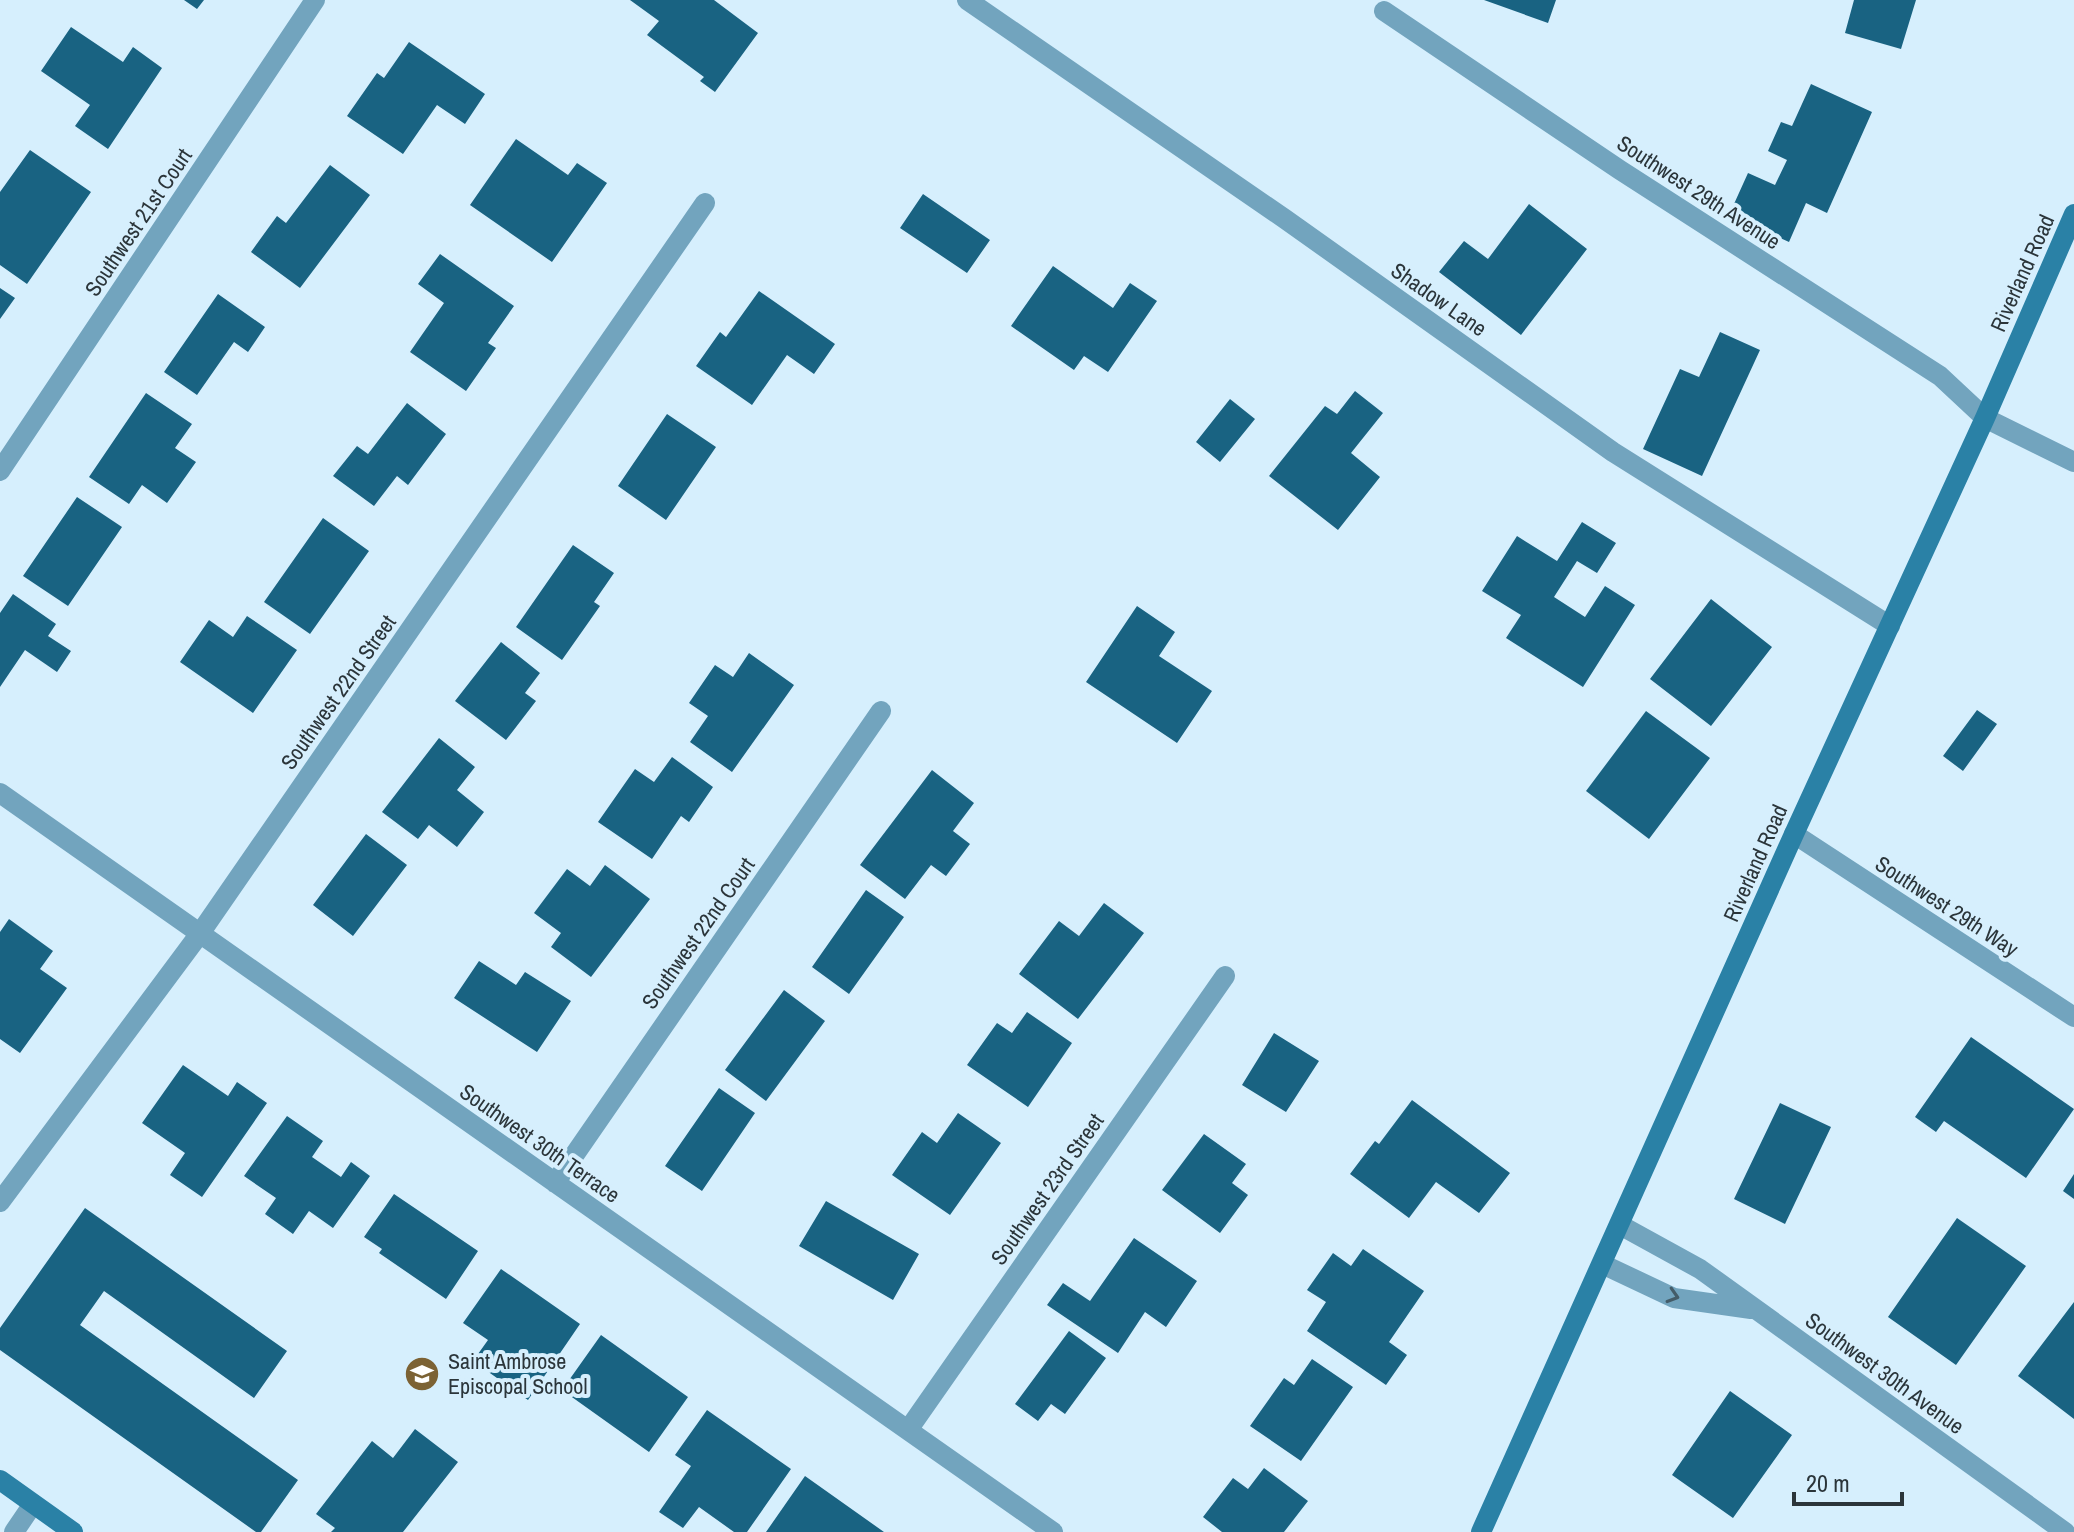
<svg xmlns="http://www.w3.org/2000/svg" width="2074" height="1532" viewBox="0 0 2074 1532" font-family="'Archivo Narrow',sans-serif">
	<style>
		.building { fill: #196382 }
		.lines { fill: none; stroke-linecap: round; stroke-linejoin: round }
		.street { stroke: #72a4be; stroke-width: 20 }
		.secondary { stroke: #2a81a6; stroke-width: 20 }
		.oneway { stroke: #445c68 }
		.labels { text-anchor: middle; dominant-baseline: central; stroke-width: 8; stroke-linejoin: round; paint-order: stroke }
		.street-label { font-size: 22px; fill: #2b353a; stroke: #d6effd }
		.poi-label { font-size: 22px; fill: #2b353a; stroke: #d6effd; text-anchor: start }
	</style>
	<rect width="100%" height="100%" fill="#d6effd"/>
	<!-- building -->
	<path class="building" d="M184 0H204L197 9Z
		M630 0H714L758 33 715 92 700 81 704 77 647 35 659 21Z
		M1484 0H1556L1548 23Z
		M1854 0H1916L1901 49 1845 33Z
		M71 27 123 62 133 47 162 68 108 149 75 126 90 105 41 71Z
		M409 42 485 94 465 124 437 105 403 154 347 116 377 73 384 78Z
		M1811 84 1872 112 1827 213 1806 203 1789 242 1729 215 1748 173 1775 185 1787 160 1768 151 1781 122 1792 126Z
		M516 139 568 175 577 163 607 183 552 262 470 205Z
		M30 150 91 192 27 284 0 265V192Z
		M330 165 370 195 300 288 251 252 277 216 286 223Z
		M923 194 990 240 967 273 900 228Z
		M1529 204 1587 249 1521 335 1439 272 1464 241 1488 259Z
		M440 254 514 306 488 343 496 348 466 391 410 352 444 303 418 284Z
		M1053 266 1113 308 1130 283 1157 301 1108 372 1084 356 1074 370 1011 326Z
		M0 288 15 298 0 319Z
		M759 291 835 344 814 374 787 355 752 405 696 366 720 332 726 337Z
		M218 294 265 327 248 352 234 342 197 395 164 372Z
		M1720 332 1760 350 1702 476 1643 449 1680 369 1699 377Z
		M1355 391 1383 413 1351 453 1380 477 1338 530 1269 476 1325 406 1337 414Z
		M146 393 192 424 175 448 196 462 167 503 142 485 129 504 89 477Z
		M1230 399 1255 419 1220 462 1196 442Z
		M407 403 446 434 408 485 397 476 374 506 333 476 357 446 368 454Z
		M667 414 716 447 666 520 618 486Z
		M77 497 122 527 68 606 23 576Z
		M323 518 369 551 310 634 264 602Z
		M1582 522 1616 543 1597 573 1577 561 1554 597 1585 617 1605 586 1635 605 1583 687 1506 638 1521 615 1482 591 1517 536 1557 561Z
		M573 545 614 573 594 602 600 606 562 660 516 627Z
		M13 594 56 624 48 636 71 651 57 672 25 650 0 687V613Z
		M1711 599 1772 647 1711 726 1650 679Z
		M1137 606 1175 632 1159 656 1212 691 1177 743 1086 682Z
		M247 616 297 650 253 713 180 662 209 620 233 637Z
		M501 642 540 673 525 693 536 701 506 740 455 701Z
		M749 653 794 685 732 772 690 742 708 716 689 703 715 665 733 677Z
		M1977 710 1997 724 1963 771 1943 756Z
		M1646 711 1710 758 1649 839 1586 791Z
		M439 738 475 767 457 790 484 812 457 847 429 825 418 839 382 812Z
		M672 757 713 787 689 822 681 816 652 859 598 822 635 769 654 782Z
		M932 770 974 803 953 831 970 844 946 876 931 865 905 899 860 865Z
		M366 834 407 865 353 936 313 905Z
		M605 865 650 899 591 977 551 947 561 933 534 913 567 869 590 886Z
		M866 890 904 917 849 994 812 967Z
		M1104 903 1144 933 1078 1019 1019 974 1059 921 1079 936Z
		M9 919 53 951 40 969 67 988 20 1053 0 1039V932Z
		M479 961 516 985 525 972 571 1001 537 1052 454 998Z
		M784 990 825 1021 766 1101 725 1070Z
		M1027 1012 1072 1043 1028 1107 967 1065 997 1023 1012 1033Z
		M1274 1033 1319 1061 1286 1112 1242 1085Z
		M1971 1037 2074 1109 2026 1178 1944 1121 1936 1132 1915 1117Z
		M183 1065 228 1096 237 1082 267 1103 202 1197 170 1175 185 1153 142 1123Z
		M719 1088 755 1113 702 1191 665 1166Z
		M1412 1100 1510 1173 1479 1213 1436 1182 1409 1218 1350 1174 1375 1141 1379 1144Z
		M1780 1103 1831 1127 1785 1224 1734 1199Z
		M958 1113 1001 1143 950 1215 892 1175 922 1132 937 1143Z
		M287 1116 323 1141 312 1157 341 1177 351 1162 370 1176 333 1228 309 1211 293 1234 265 1214 276 1198 244 1176Z
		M1204 1134 1246 1164 1232 1183 1248 1195 1220 1233 1162 1190Z
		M2074 1174V1199L2063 1191Z
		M394 1194 478 1251 446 1299 379 1253 382 1249 364 1237Z
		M826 1201 919 1254 893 1300 799 1246Z
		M85 1208 287 1351 254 1398 104 1291 80 1325 298 1480 261 1532H256L0 1350V1328Z
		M1957 1218 2026 1266 1956 1365 1888 1317Z
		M1134 1238 1197 1281 1166 1327 1145 1312 1118 1353 1047 1305 1063 1283 1090 1301Z
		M1363 1249 1424 1291 1389 1342 1407 1355 1386 1385 1307 1331 1326 1302 1307 1290 1333 1253 1351 1266Z
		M501 1269 580 1324 528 1400 473 1361 488 1340 463 1323Z
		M2074 1302V1419L2018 1376Z
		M1069 1331 1106 1358 1065 1414 1051 1404 1038 1421 1015 1404Z
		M601 1335 688 1397 649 1452 562 1390Z
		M1312 1359 1353 1387 1301 1461 1250 1426 1284 1378 1294 1385Z
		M1730 1391 1792 1435 1733 1518 1672 1475Z
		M707 1410 791 1469 747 1532H734L699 1507 683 1528 659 1512 691 1466 675 1455Z
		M415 1429 458 1462 403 1532H331L335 1528 316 1514 372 1441 393 1458Z
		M1264 1468 1308 1501 1284 1532H1222L1203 1517 1233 1478 1248 1489Z
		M805 1476 884 1532H766Z"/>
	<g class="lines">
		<!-- street -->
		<path class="street" d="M967 0 1285 219 1613 452 1890 626
			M1384 11 1620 170 1940 376 1985 418 2074 462
			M0 471 315 0
			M0 793 1053 1532
			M1794 834 2074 1017
			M555 1183 881 711
			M0 1202 201 932 705 203
			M1620 1225 1700 1269 2065 1532
			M1602 1264 1674 1298 1751 1309
			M908 1430 1225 976
			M14 1532 33 1504"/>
		<!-- secondary -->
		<path class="secondary" d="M0 1480 73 1532
			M1481 1532 1794 834 1985 418 2074 214"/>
	</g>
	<!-- one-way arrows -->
	<defs><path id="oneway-chevron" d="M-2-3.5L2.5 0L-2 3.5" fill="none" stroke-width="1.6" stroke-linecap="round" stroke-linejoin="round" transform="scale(2)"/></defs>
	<use class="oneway" href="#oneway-chevron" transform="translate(1673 1296) rotate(17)"/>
	<!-- icons -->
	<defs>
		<g id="school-disc" transform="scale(1.8)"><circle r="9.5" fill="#7c6234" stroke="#d6effd"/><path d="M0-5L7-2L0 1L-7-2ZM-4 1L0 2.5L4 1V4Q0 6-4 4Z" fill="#fff"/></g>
	</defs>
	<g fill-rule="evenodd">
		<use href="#school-disc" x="422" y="1374"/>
	</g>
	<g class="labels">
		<!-- street labels -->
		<g class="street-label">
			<text transform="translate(1699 192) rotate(33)">Southwest 29th Avenue</text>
			<text transform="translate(138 222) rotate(-56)">Southwest 21st Court</text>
			<text transform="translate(2022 273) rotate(-66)">Riverland Road</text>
			<text transform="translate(1439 299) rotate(35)">Shadow Lane</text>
			<text transform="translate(338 692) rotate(-55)">Southwest 22nd Street</text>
			<text transform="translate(1755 863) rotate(-66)">Riverland Road</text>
			<text transform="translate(1947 906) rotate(33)">Southwest 29th Way</text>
			<text transform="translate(698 933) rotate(-55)">Southwest 22nd Court</text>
			<text transform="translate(540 1143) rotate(35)">Southwest 30th Terrace</text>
			<text transform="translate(1047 1189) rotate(-55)">Southwest 23rd Street</text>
			<text transform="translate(1885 1373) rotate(36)">Southwest 30th Avenue</text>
		</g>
		<!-- poi labels -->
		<g class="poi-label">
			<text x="448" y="1361">Saint Ambrose<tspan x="448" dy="25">Episcopal School</tspan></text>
		</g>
	</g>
	<!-- scale -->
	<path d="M1794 1492v12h108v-12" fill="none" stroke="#2b353a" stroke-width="4"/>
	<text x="1806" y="1492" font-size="24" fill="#2b353a" stroke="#d6effd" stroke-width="6" paint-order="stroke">20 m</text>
</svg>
